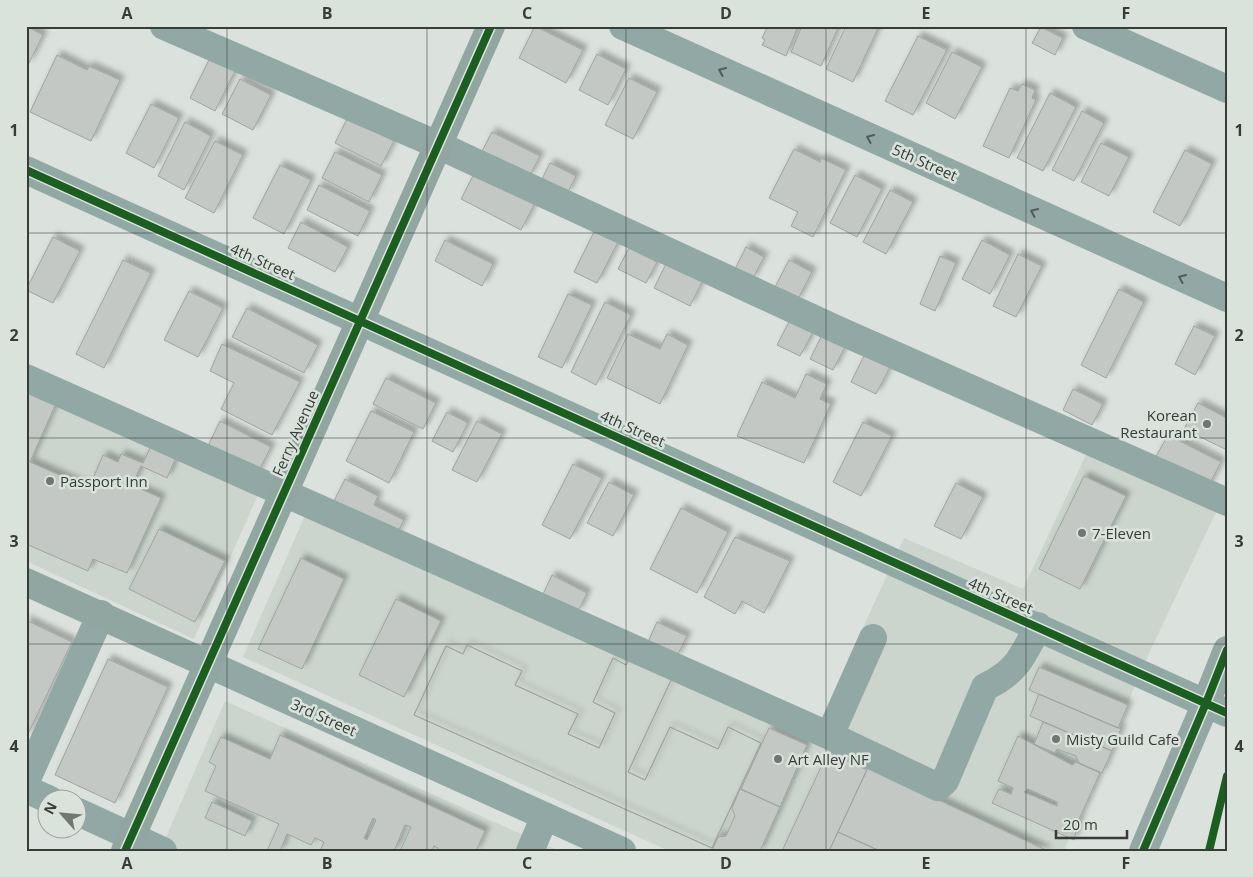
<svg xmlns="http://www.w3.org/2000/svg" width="1253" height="877" viewBox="0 0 1253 877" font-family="'Open Sans',sans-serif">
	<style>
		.built { fill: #cbd5ce }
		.building { fill: #c4c8c4; stroke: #a0a39f; fill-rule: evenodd; filter: url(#shadow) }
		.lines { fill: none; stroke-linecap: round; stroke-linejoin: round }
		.minor { stroke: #91a8a5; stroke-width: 28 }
		.major { stroke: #91a5a1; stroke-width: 28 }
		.highway { stroke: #94a7a4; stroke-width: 28 }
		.cycleway-casing { stroke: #d9e3dc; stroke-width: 11 }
		.cycleway { stroke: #1b5e20; stroke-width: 8 }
		.oneway { stroke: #535c59 }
		.grid { fill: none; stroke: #383c39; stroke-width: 1; stroke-opacity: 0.55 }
		.poi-dot { fill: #717672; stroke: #d9e3dc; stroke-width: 2 }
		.labels { text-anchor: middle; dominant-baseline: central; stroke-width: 5; stroke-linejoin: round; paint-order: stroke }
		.street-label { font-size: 15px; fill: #383c39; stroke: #d9e3dc }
		.poi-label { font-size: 15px; fill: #383c39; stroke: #d9e3dc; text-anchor: start }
		.neatline { fill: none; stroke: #383c39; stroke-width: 2 }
		.grid-label { font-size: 16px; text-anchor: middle; font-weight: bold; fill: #383c39 }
	</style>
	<defs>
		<filter id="shadow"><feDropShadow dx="4.5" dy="-4.5" stdDeviation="2.5" flood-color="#0004"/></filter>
	</defs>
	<rect width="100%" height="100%" fill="#dbe1dd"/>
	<!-- built -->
	<path class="built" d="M26 371 265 479 194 639 26 561Z
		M1090 446 1219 506 1151 649 1064 851H669L243 657 313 497 821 719 904 538 1023 589Z
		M225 701 559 851H160Z"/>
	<!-- building -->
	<path class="building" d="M26 26H31L30 28 43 35 28 65Z
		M535 26 583 50 566 83 519 58Z
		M768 26H798L786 56 762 45 765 40 762 38Z
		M802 26H839L821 66 791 52Z
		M846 26H879L853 82 826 69Z
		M1041 27 1063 38 1055 55 1032 43Z
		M918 36 947 50 913 115 885 101Z
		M952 52 982 67 955 119 926 103Z
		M597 54 626 69 608 105 579 90Z
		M57 55 87 70 89 66 120 80 91 141 30 112Z
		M210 58 235 71 215 111 190 98Z
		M629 78 657 92 633 139 605 125Z
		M240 79 271 95 253 130 222 114Z
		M1022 84 1035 90 1032 98 1036 100 1009 158 983 146 1010 88 1018 91Z
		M1050 93 1076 107 1043 171 1017 158Z
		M151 104 179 118 154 168 126 153Z
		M1082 111 1104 123 1074 181 1052 170Z
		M348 117 394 141 381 166 335 143Z
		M185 122 211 136 184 190 158 176Z
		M492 132 540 156 529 177 481 153Z
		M215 141 243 155 214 213 185 198Z
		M1101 143 1129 157 1109 196 1081 182Z
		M794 149 820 162 821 158 846 170 813 237 791 226 798 212 769 198Z
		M1185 150 1212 164 1180 226 1153 212Z
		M335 152 382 175 369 202 322 178Z
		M550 163 576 176 567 194 541 181Z
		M280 165 311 180 284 234 253 218Z
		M475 172 535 203 521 230 461 199Z
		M855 175 882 189 857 237 830 223Z
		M319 185 370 211 358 236 307 210Z
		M890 190 913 202 886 254 863 242Z
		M301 222 348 247 335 272 288 248Z
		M595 230 618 242 597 283 574 272Z
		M53 237 80 251 53 303 26 290Z
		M445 240 493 264 482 286 435 261Z
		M982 240 1010 255 990 294 962 279Z
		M746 247 764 257 752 280 734 271Z
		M629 248 657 262 646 283 618 269Z
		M1018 254 1042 266 1016 317 993 306Z
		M940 256 956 263 935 311 920 304Z
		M123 260 151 273 104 368 76 354Z
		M789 260 812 272 797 301 774 289Z
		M667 262 703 280 690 306 654 288Z
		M1119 289 1144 302 1106 378 1081 365Z
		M189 291 223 308 198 357 164 340Z
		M568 294 592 305 562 368 538 357Z
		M605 302 631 315 596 385 571 372Z
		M247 308 318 345 304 373 232 337Z
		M791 318 814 330 800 356 777 345Z
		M1194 326 1215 336 1195 375 1175 364Z
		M823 333 846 345 833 370 810 359Z
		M628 334 660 349 667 334 688 345 660 404 607 378Z
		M222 344 300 382 272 435 221 409 234 383 210 371Z
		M866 352 891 365 876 394 851 382Z
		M806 374 827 384 820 399 831 404 804 463 737 436 762 382 795 398Z
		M386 378 436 403 423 429 373 404Z
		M31 389 57 401 30 462 89 488 103 455 118 462 121 454 143 463 152 444 177 455 167 478 141 466 132 485 161 498 127 573 93 559 88 571 26 544V399Z
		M1073 389 1103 404 1092 425 1063 410Z
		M1198 403 1227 418V450L1184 429Z
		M371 411 414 432 389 483 346 461Z
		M447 412 468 423 453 452 432 441Z
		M220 421 271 447 257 474 207 448Z
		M477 421 502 434 477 482 452 470Z
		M863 422 892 436 861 496 833 482Z
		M1168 435 1221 462 1208 487 1154 460Z
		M573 464 602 478 570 539 542 525Z
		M1084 476 1126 496 1080 589 1039 569Z
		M345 479 378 496 374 505 404 520 395 537 332 505Z
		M609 482 634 495 613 536 587 523Z
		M956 483 983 497 961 539 934 526Z
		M681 508 728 532 697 593 650 569Z
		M159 529 225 561 195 622 129 589Z
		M735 537 790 561 764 613 742 601 735 614 704 597Z
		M301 558 344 579 302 669 258 649Z
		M552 575 587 593 578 612 543 594Z
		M396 599 441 621 404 697 359 675Z
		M26 620 72 642 26 738Z
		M657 622 687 636 676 658 647 644Z
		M467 645 522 671 515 685 578 714 568 734 599 748 615 713 593 702 613 658 626 665 630 658 672 678 628 772 645 780 670 727 718 749 728 727 761 743 712 848 414 715 446 646 463 654Z
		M467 645 522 671 515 685 578 714 568 734 599 748 615 713 593 702 613 658 626 665 630 658 672 678 628 772 645 780 670 727 718 749 728 727 761 743 712 848 414 715 446 646 463 654Z
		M108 659 168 687 115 803 55 775Z
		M1039 667 1128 705 1118 728 1029 690Z
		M1039 694 1121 729 1112 751 1030 716Z
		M1043 722 1112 751 1102 773 1079 763 1076 756 1057 749 1055 753 1034 744Z
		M769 728 807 745 780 807 741 789Z
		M280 735 485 831 476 851H437L438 848 434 846 432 851H400L411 827 405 825 394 851H320L324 842 315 838 311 845 287 834 280 851H267L279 824 205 791 216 766 209 762 221 737 270 759ZM373 818 376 820 367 840 364 838Z
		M1018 736 1072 765 1076 762 1100 773 1080 817 1074 840 992 803 999 789 1011 794 1013 788 998 781ZM1028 789 1057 802V806L1024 792Z
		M828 752 867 770 829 851H782Z
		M868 767 1048 851H880L838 832Z
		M740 789 780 807 760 851H712L718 837 726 836 735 816 732 808Z
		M212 802 252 821 245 836 205 818Z
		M838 832 880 851H829Z"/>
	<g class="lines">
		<!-- minor -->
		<path class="minor" d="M164 26 438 145 838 330 1227 502
			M623 26 1227 298
			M1086 26 1227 89
			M26 170 1227 713
			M26 378 839 740 938 787 945 781 985 687C1017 672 1023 656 1038 626
			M208 664 622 851
			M830 735 873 638
			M26 781 101 614
			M26 789 50 800
			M78 812 163 851
			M530 851 545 816"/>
		<!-- major -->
		<path class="major" d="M26 582 208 664
			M125 851 491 26"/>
		<!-- highway -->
		<path class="highway" d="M1143 851 1206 703 1227 650"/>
		<!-- cycleway casing -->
		<g class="cycleway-casing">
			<path id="cycleway" d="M26 170 1227 713
				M125 851 491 26
				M1143 851 1206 703 1227 650
				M1209 851 1227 776"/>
		</g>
		<!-- cycleway -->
		<use href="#cycleway" class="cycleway"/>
	</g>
	<!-- one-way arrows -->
	<defs><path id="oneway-chevron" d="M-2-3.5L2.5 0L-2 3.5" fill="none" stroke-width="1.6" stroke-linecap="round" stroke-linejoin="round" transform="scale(1.25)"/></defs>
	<g class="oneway">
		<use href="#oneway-chevron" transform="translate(722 71) rotate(-156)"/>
		<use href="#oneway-chevron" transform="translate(870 138) rotate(-156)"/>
		<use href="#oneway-chevron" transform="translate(1034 212) rotate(-156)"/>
		<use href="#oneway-chevron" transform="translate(1182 278) rotate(-156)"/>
	</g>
	<!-- grid -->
	<path class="grid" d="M227 26V851M427 26V851M626 26V851M826 26V851M1026 26V851M26 233H1227M26 438H1227M26 644H1227"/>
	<!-- markers -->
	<g class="poi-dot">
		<circle cx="1207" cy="424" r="5"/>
		<circle cx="50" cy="481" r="5"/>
		<circle cx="1082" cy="533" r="5"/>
		<circle cx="1056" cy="739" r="5"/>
		<circle cx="778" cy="759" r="5"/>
	</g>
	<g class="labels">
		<!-- street labels -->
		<g class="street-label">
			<text transform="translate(925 162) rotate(24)">5th Street</text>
			<text transform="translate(263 261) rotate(24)">4th Street</text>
			<text transform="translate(633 428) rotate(24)">4th Street</text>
			<text transform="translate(295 433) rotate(-66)">Ferry Avenue</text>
			<text transform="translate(1001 595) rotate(24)">4th Street</text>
			<text transform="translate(324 717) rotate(24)">3rd Street</text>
		</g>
		<!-- poi labels -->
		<g class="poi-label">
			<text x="1197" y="415" text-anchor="end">Korean<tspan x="1197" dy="17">Restaurant</tspan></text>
			<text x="60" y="481">Passport Inn</text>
			<text x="1092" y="533">7-Eleven</text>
			<text x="1066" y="739">Misty Guild Cafe</text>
			<text x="788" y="759">Art Alley NF</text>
		</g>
	</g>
	<!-- border -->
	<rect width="1253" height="877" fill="none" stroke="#d9e3dc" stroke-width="55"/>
	<!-- north arrow -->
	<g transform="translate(62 814) rotate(297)"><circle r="24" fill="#d9e3dc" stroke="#99a09b"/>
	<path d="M0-4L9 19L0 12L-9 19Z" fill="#717672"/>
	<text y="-8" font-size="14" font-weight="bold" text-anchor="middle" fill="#383c39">N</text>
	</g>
	<!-- scale -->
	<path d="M1056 830v8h71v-8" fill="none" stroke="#383c39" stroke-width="2.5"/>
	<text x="1063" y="830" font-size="15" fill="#383c39" stroke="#d9e3dc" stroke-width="4" paint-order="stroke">20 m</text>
	<rect x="28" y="28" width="1198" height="822" class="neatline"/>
	<g class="grid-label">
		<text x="127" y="19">A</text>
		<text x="327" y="19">B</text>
		<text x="527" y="19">C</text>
		<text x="726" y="19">D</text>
		<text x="926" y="19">E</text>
		<text x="1126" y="19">F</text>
		<text x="14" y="136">1</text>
		<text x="1239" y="136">1</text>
		<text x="14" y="341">2</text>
		<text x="1239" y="341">2</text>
		<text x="14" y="547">3</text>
		<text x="1239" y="547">3</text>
		<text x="14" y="752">4</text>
		<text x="1239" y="752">4</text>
		<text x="127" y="869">A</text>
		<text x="327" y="869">B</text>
		<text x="527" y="869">C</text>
		<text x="726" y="869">D</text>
		<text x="926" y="869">E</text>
		<text x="1126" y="869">F</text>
	</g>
</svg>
